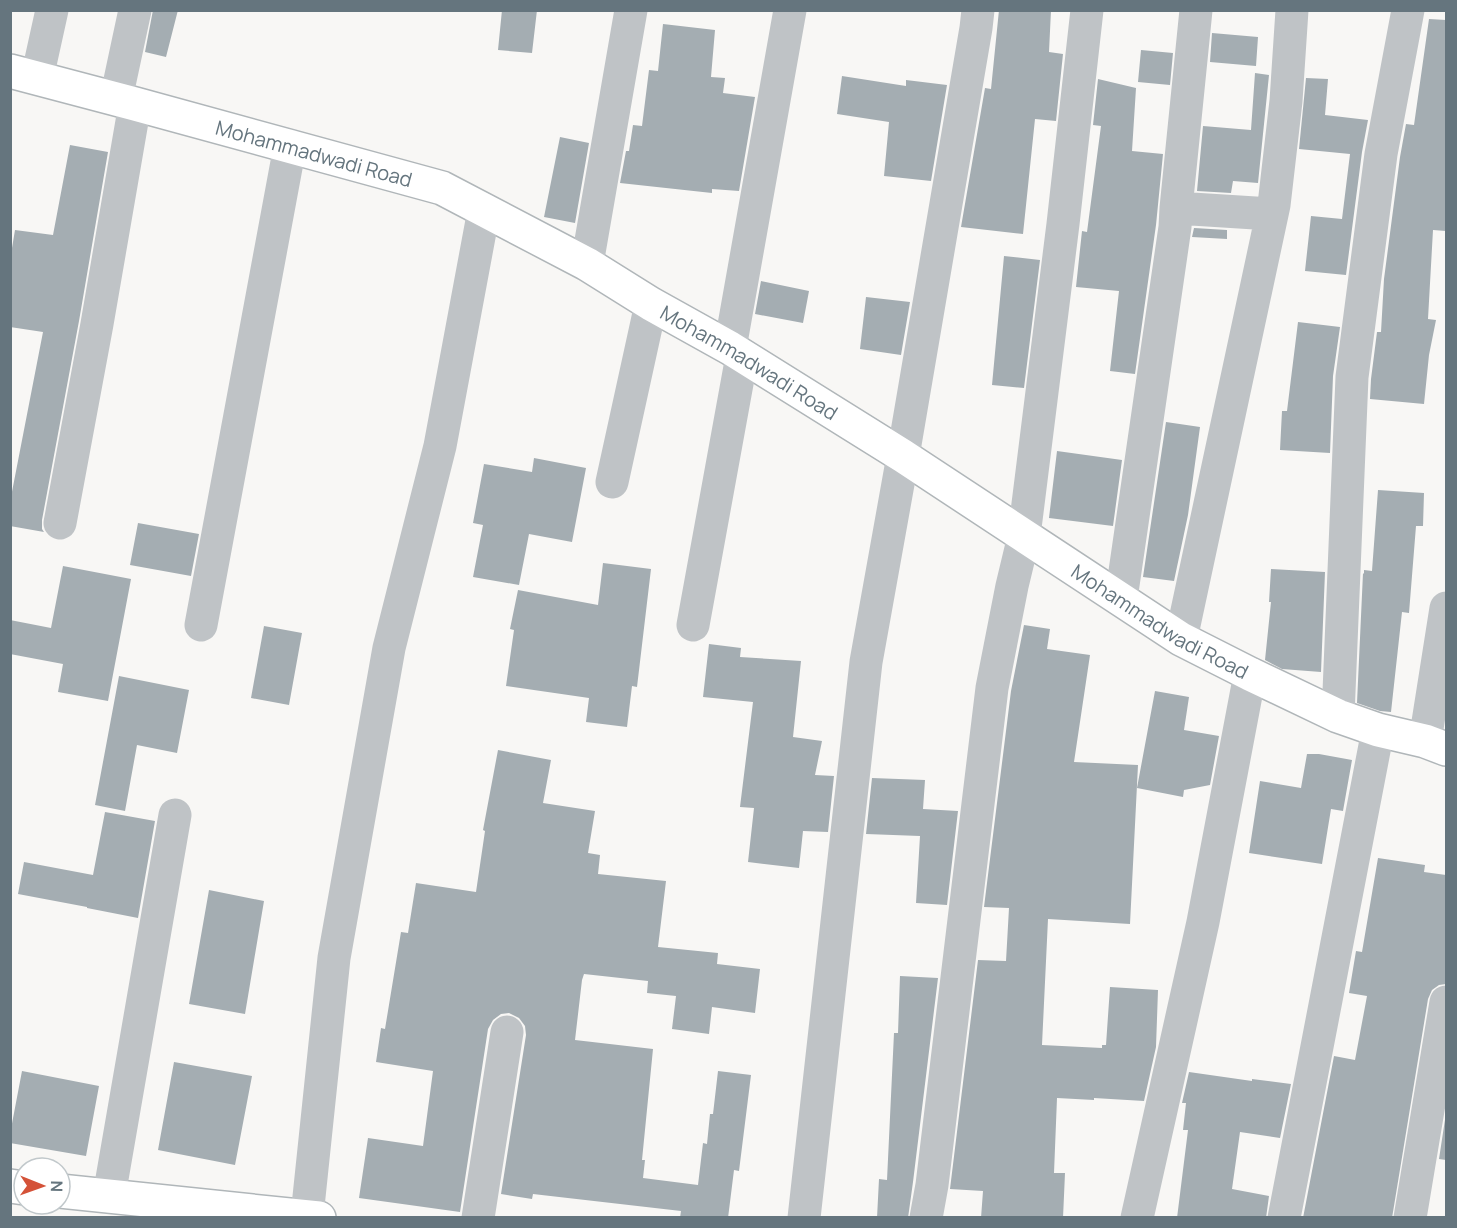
<svg xmlns="http://www.w3.org/2000/svg" width="1457" height="1228" viewBox="0 0 1457 1228" font-family="Manrope,sans-serif">
	<style>
		.building { fill: #a4adb2 }
		.lines { fill: none; stroke-linecap: round; stroke-linejoin: round }
		.major-casing { stroke: #b0b6b9; stroke-width: 36 }
		.minor { stroke: #bfc3c6; stroke-width: 33 }
		.major { stroke: #fff; stroke-width: 33 }
		.labels { text-anchor: middle; dominant-baseline: central; stroke-width: 6; stroke-linejoin: round; paint-order: stroke }
		.street-label { font-size: 20px; fill: #65757e; stroke: #fff }
	</style>
	<rect width="100%" height="100%" fill="#f8f7f5"/>
	<!-- building -->
	<path class="building" d="M153 10H178L166 57 145 52Z
		M502 10H537L532 53 498 50Z
		M999 10H1051L1049 52 1063 54 1056 121 1035 119 1023 234 961 227 985 88 991 89Z
		M1429 19 1446 20V231L1433 230 1428 319 1436 320 1429 355 1424 404 1370 399 1371 379 1377 332H1381L1384 279 1400 157 1406 124 1414 125Z
		M663 24 715 30 711 77 725 78 723 93 755 97 739 191 712 189V193L620 183 626 151H629L633 125 642 126 649 70 658 71Z
		M1212 33 1258 37 1256 66 1210 62Z
		M1141 50 1173 53 1170 85 1138 82Z
		M1255 73 1269 75 1258 183 1233 181 1231 193 1197 191 1203 126 1251 130Z
		M842 76 906 86V80L947 85 931 181 884 176 889 122 837 114Z
		M1306 78 1328 79 1325 115 1368 120 1362 152 1346 275 1305 271 1311 216 1342 219 1350 154 1299 149Z
		M1098 79 1136 88 1132 151 1163 154 1156 225 1135 374 1110 371 1119 291 1076 287 1082 231 1087 232 1101 126 1093 125Z
		M560 137 589 143 575 223 544 217Z
		M70 145 108 152 79 321 42 520V529L44 532 10 526V502L43 332 10 327V260L15 230 53 235Z
		M1194 228 1227 230V239L1192 237Z
		M1004 256 1040 260 1024 388 992 385Z
		M761 281 809 291 803 323 755 314Z
		M866 297 910 302 901 355 860 349Z
		M1298 322 1340 327 1333 376 1330 453 1280 450 1282 411H1287Z
		M1166 422 1200 427 1188 515 1174 581 1143 577Z
		M1057 451 1122 460 1113 526 1049 518Z
		M534 458 586 468 572 542 529 534 519 585 473 577 483 525 473 523 484 464 532 472Z
		M1378 490 1424 493 1423 526H1416L1409 613 1402 612 1391 712 1380 711 1357 703 1363 573 1364 574V570L1372 571Z
		M138 523 199 534 191 576 130 565Z
		M603 563 651 569 637 687 632 686 627 727 586 722 589 698 506 686 514 630 510 629 518 590 598 605Z
		M63 566 131 579 108 701 58 692 63 664 10 654V620L51 628Z
		M1271 569 1325 572 1321 672 1282 669 1265 660 1271 602H1269Z
		M1024 625 1050 629 1047 649 1090 655 1074 762 1138 765 1130 924 1048 919 1042 1045 1102 1048V1045H1106L1110 987 1158 990 1156 1047 1144 1101 1094 1098V1100L1057 1098 1054 1173H1065L1063 1218H981L983 1191 950 1189 978 960 1006 961 1009 908 984 907 1011 691Z
		M264 626 302 633 289 705 251 698Z
		M709 644 741 648 740 657 801 661 793 737 822 741 815 775 834 776 828 832 803 831 799 868 748 862 754 808 740 807 753 702 703 697Z
		M119 676 189 690 177 753 137 745 125 811 95 805Z
		M1155 691 1189 697 1184 730 1219 736 1210 785 1184 790 1183 797 1137 788Z
		M498 750 551 760 543 803 595 811 588 853 600 855 598 874 666 881 658 947 718 953 717 964 760 969 755 1013 712 1007 709 1034 672 1029 676 996 647 993 648 981 584 974 582 980 575 1040 653 1049 642 1160H645L643 1178 698 1185 703 1143 707 1144 710 1114H713L718 1071 751 1075 739 1171 734 1170 728 1218H680L681 1211 533 1194 532 1199 501 1194 526 1035 525 1026 519 1018 509 1013 501 1014 493 1020 488 1029 460 1212 359 1198 368 1138 423 1146 433 1071 376 1062 381 1028 385 1029 401 932 408 933 416 883 476 892 485 831 483 830Z
		M1307 754H1319L1352 760 1343 811 1331 809 1322 864 1249 853 1260 781 1301 788Z
		M872 778 925 780 923 809 958 811 947 905 916 903 920 836 866 834Z
		M105 812 155 821 138 918 87 908V907L18 894 24 862 93 875Z
		M1378 858 1425 865 1424 872 1446 875V984L1439 985 1432 990 1428 999 1392 1218H1303L1334 1056 1355 1060 1367 996 1349 993 1356 951 1362 952Z
		M209 890 264 901 245 1014 189 1004Z
		M900 976 938 978 913 1182 908 1218H877L879 1179 887 1180 894 1033H898Z
		M174 1062 252 1076 235 1165 158 1150Z
		M22 1071 99 1086 86 1156 10 1143V1134Z
		M1189 1072 1252 1081V1079L1291 1084 1280 1138 1240 1132 1232 1189 1269 1196 1266 1218H1177L1188 1130H1183L1186 1103H1182Z
		M1446 1113V1160L1439 1159Z"/>
	<g class="lines">
		<!-- major casing -->
		<g class="major-casing">
			<g id="major">
				<path id="s1" d="M10 71 135 104 442 188 587 264 651 304 730 348 903 456 1181 639 1250 674 1338 716 1378 730 1425 741 1446 749"/>
				<path d="M10 1186 24 1188"/>
				<path d="M60 1191 319 1218"/>
			</g>
		</g>
		<!-- minor -->
		<path class="minor" d="M37 78 52 10
			M116 99 135 10
			M1176 208 1271 214
			M587 264 631 10
			M730 348 790 10
			M612 482 651 304
			M60 523 97 324 135 104
			M1121 599 1175 227 1176 208 1196 10
			M201 625 290 146
			M693 625 742 356
			M1181 639 1274 205 1286 101 1292 10
			M1338 716 1352 377 1381 154 1408 10
			M1425 741 1446 608
			M109 1196 175 815
			M307 1216 334 958 389 648 440 446 484 210
			M478 1218 507 1032
			M804 1218 866 662 903 456 976 28 978 10
			M926 1218 932 1185 992 688 1012 586 1024 536 1063 224 1087 10
			M1137 1218 1203 922 1250 674
			M1284 1218 1378 730
			M1410 1218 1446 1002"/>
		<!-- major -->
		<use href="#major" class="major"/>
	</g>
	<g class="labels">
		<!-- street labels -->
		<g class="street-label">
			<text stroke="none"><textPath href="#s1" startOffset="315">Mohammadwadi Road</textPath></text>
			<text stroke="none"><textPath href="#s1" startOffset="801">Mohammadwadi Road</textPath></text>
			<text stroke="none"><textPath href="#s1" startOffset="1287">Mohammadwadi Road</textPath></text>
		</g>
	</g>
	<!-- border -->
	<rect width="1457" height="1228" fill="none" stroke="#65757e" stroke-width="24"/>
	<!-- north arrow -->
	<g transform="translate(42 1186) rotate(91)"><circle r="28" fill="#ffffff" stroke="#c1c8cb" stroke-width="1.5"/>
	<path d="M0-4.5L10 22L0 15L-10 22Z" fill="#d45238"/>
	<text y="-9" font-size="16" font-weight="bold" text-anchor="middle" fill="#65757e">N</text>
	</g>
</svg>
